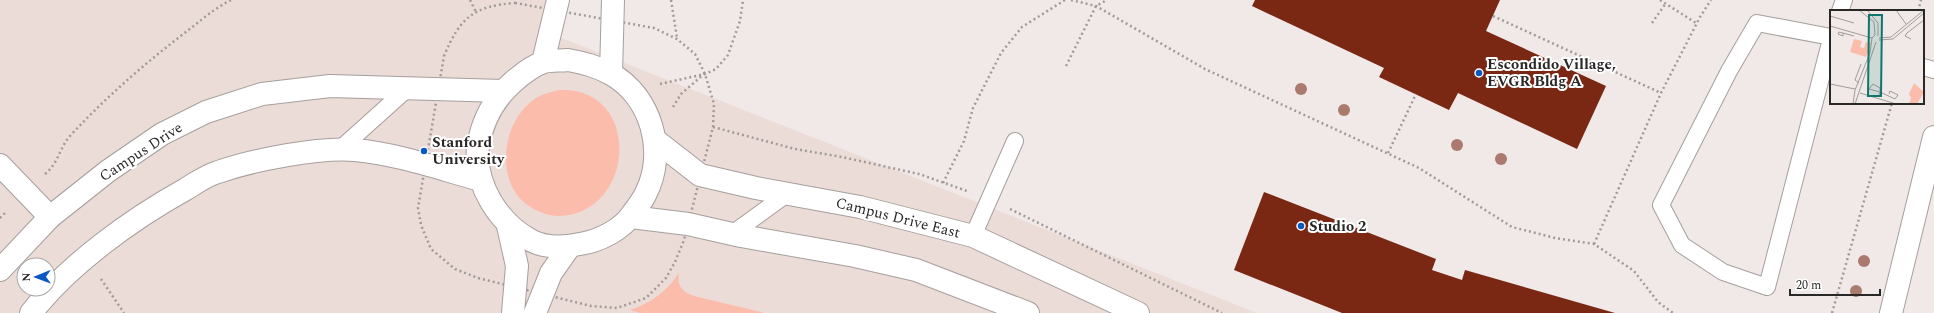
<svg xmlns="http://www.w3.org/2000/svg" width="1934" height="313" viewBox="0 0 1934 313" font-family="Spectral,serif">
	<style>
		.built { fill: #ecdcd8; fill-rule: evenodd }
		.green { fill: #fcbcac }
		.building { fill: #7a2713 }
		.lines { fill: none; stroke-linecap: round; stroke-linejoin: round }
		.service-casing { stroke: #a59f9d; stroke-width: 18 }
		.minor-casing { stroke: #a59f9d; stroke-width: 24 }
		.tertiary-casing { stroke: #a59f9d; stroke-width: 24 }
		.path { stroke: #a09b9a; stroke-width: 2.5; stroke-dasharray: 2 3; stroke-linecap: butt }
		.service { stroke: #fff; stroke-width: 16 }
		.minor { stroke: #fff; stroke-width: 22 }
		.tertiary { stroke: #fff; stroke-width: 22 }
		.tree { fill: #ab7a6e }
		.poi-dot { fill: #0959c3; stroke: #fff; stroke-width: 1.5 }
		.labels { text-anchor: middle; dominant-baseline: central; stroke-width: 4; stroke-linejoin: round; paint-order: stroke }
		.poi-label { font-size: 15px; font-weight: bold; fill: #2a2827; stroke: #fff; text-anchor: start }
		.street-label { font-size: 15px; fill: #2a2827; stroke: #fff }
		.inset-road { fill: none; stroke: #a19c9a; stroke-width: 1 }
		.view { fill: #0f766e; fill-opacity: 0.15; stroke: #0f766e; stroke-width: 2 }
		.inset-edge { fill: none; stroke: #2a2827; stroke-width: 2 }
	</style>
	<rect width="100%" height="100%" fill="#f0e9e7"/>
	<!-- built -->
	<path class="built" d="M0 0H562L559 37 1257 313H0ZM24 265H48V289H24Z"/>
	<!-- green -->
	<path class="green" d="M559 90C644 86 636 217 556 216 542 215 525 206 517 195 496 166 506 117 536 98 543 94 551 92 559 90Z
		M679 273C677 287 682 291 694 296L765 313H640L630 310C651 303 667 291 679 273Z"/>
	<!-- building -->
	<path class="building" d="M1255 0H1500L1486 31 1606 86 1577 149 1458 93 1449 110 1379 77 1384 68 1252 6Z
		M1264 192 1436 259 1432 270 1462 280 1465 270 1615 313H1342L1234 270Z"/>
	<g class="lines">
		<!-- service casing -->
		<g class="service-casing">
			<path id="service" d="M1840 11 1844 0
				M1831 37 1757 23 1729 71 1661 205 1682 245 1723 272 1767 287 1831 39
				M1923 67 1934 70
				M339 150 407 89
				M732 234 787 194
				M973 236 1015 141"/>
		</g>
		<!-- minor casing -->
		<g class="minor-casing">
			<path id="minor" d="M0 165 50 217
				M508 226 517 266 513 313
				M535 313 551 273 570 246
				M1891 313 1934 137"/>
		</g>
		<!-- tertiary casing -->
		<g class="tertiary-casing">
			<path id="tertiary" d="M568 60C583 63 597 66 611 74 651 96 667 152 646 193 643 200 638 206 633 213 622 230 599 241 580 244 565 247 546 248 532 241 499 224 474 185 478 147 482 121 494 99 513 82 521 75 534 65 544 62 551 60 560 61 568 60Z
				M543 62 558 0
				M611 74 613 0
				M655 140 700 175 756 188 860 207 973 236 1138 313
				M631 217 688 224 741 236 855 256 916 270 1028 313
				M0 270 50 217 108 171 162 134 206 112 262 94 330 86 503 91
				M31 313C69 264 132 219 186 189 196 183 207 175 218 172 253 160 318 147 355 150 398 154 440 169 481 180"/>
		</g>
		<!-- path -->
		<path class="path" d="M470 0 476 12
			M671 0 677 38
			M1071 0 1096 6 1205 69 1419 168 1512 227 1555 238 1594 244 1634 271 1658 302 1673 313
			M1660 0 1696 23
			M515 3 654 28 677 39 695 54 705 74 714 104 713 127 684 240 675 262 666 278 646 298 617 308 591 306 478 278 455 269 431 249 421 225 418 208 444 56C460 18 473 6 515 3Z
			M1918 11 1921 0
			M1493 16 1661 93
			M1652 23 1666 3
			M1066 66 1096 6 1107 0
			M660 84 705 74 716 69 728 55 740 21 743 0
			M673 107 681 94 704 74
			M713 127 795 149 842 157 919 174 967 191
			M1388 153 1416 94
			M45 174C58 164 60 147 70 136 104 99 142 66 182 35 198 23 213 9 231 0
			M943 183 964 141 973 108 1001 53 1022 27 1065 0
			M1010 209 1222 313
			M0 218 7 211
			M1594 244 1661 93 1700 17 1711 0
			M101 279 124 313
			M1832 313 1892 103"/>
		<!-- service -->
		<use href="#service" class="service"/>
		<!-- minor -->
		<use href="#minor" class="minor"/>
		<!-- tertiary -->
		<use href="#tertiary" class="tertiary"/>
	</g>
	<!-- trees -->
	<g class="tree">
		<circle cx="1301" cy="89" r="6"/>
		<circle cx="1344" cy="110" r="6"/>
		<circle cx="1457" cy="145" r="6"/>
		<circle cx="1501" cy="159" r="6"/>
		<circle cx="1864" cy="261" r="6"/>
		<circle cx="1856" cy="291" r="6"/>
	</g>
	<!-- markers -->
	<g class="poi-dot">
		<circle cx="1479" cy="73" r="4"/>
		<circle cx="424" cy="151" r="4"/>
		<circle cx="1301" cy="226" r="4"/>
	</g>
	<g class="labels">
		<!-- poi labels -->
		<g class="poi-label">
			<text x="1487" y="64">Escondido Village,<tspan x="1487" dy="17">EVGR Bldg A</tspan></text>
			<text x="432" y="142">Stanford<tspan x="432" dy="17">University</tspan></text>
			<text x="1309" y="226">Studio 2</text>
		</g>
		<!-- street labels -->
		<g class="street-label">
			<text transform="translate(141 152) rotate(-33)">Campus Drive</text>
			<text transform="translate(898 218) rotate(14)">Campus Drive East</text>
		</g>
	</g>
	<!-- overview -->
	<g transform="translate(1830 10)">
		<rect width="94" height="94" fill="#f0e9e7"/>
		<path d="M24 29 32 31 30 37 34 38 36 32 41 33 36 47 20 42ZM84 73 94 82 87 94H79L81 88 79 84Z" fill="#fcbcac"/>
		<path class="inset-road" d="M29 0 44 12 45 25M37 0 48 13V26M66 0 76 14M0 6 24 13M0 16 42 28M13 23V26L8 24 9 22 24 26M49 28 61 27 94 0M81 29 75 26 77 23 94 10M49 30 63 29 94 3M29 73 25 70 31 54M0 74 25 79M43 74 50 78V82L39 79ZM30 83 66 94M48 87 50 82 65 89 68 85 60 81 59 84M23 94 25 80 40 43 42 28 45 25M25 94 46 32"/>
		<path class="view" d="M39 5H52L51 86H38Z"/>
		<rect width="94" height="94" class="inset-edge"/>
	</g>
	<!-- north arrow -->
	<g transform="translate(36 277) rotate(269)"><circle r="19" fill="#ffffff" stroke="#aaa9a9"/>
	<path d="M0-3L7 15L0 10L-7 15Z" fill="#0959c3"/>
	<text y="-6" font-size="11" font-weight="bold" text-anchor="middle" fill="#2a2827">N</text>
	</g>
	<!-- scale -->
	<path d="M1790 289v6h90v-6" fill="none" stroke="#2a2827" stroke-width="2"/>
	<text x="1796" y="289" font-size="12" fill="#2a2827" stroke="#ffffff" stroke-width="3" paint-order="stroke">20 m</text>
</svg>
